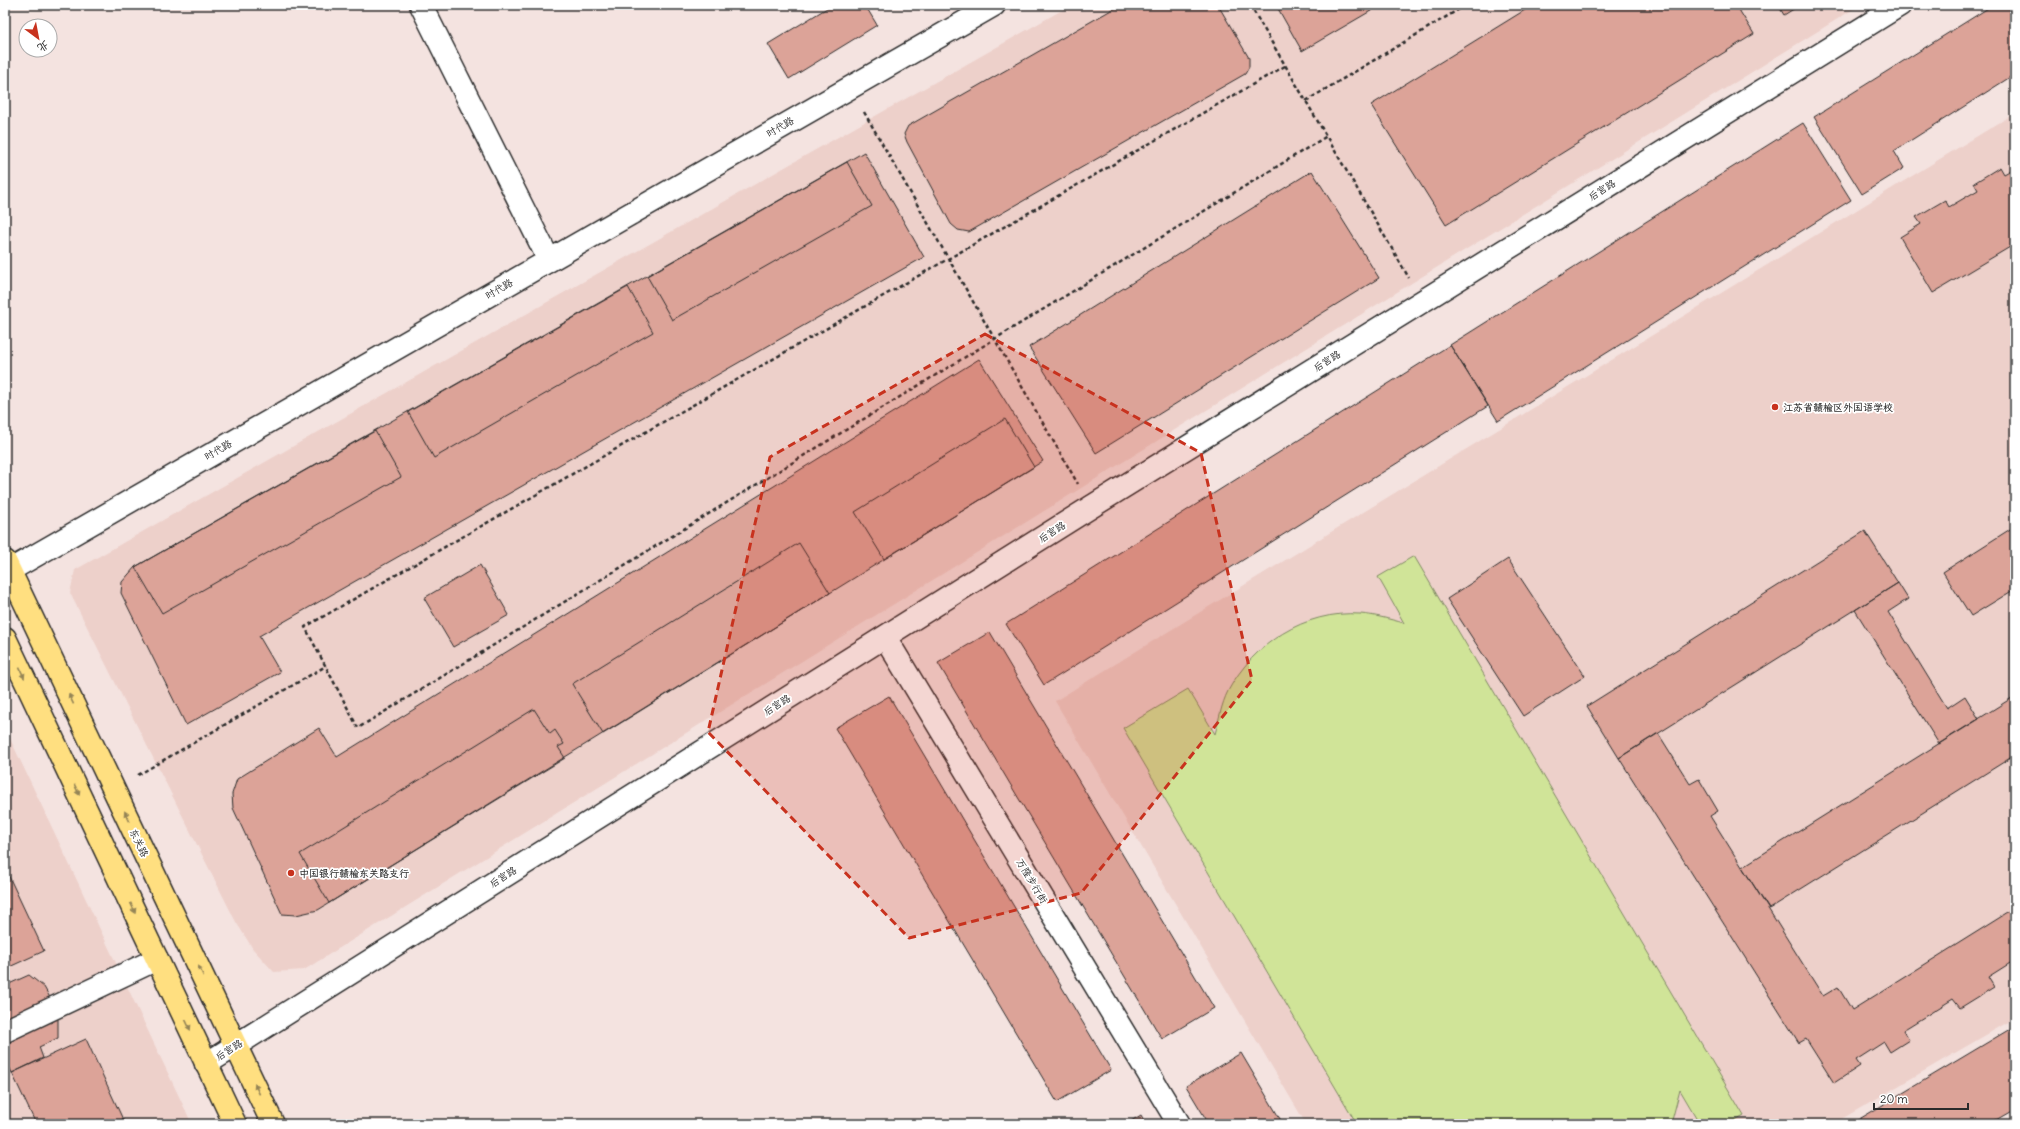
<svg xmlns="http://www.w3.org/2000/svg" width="2020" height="1129" viewBox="0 0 2020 1129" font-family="Delius,'LXGW WenKai TC',sans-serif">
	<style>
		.built { fill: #edd0ca }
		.green { fill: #d0e498; stroke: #7e8862 }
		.building { fill: #dca398; stroke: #2b2b2b }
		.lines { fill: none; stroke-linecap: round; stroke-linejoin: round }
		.minor-casing { stroke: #2b2b2b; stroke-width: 25 }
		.major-casing { stroke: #2b2b2b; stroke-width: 25 }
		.path { stroke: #2b2b2b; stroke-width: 2.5; stroke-dasharray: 4 3; stroke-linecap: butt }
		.minor { stroke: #fff; stroke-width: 22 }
		.major { stroke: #ffdf80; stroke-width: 22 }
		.oneway { fill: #958556 }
		.marked { fill: #c8321e; fill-opacity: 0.2; stroke: #c8321e; stroke-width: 3; stroke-dasharray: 8 5; stroke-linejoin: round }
		.poi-dot { fill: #c8321e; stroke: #fff; stroke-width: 1.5 }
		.labels { text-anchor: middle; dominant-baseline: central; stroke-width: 3.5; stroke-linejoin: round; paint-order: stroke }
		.street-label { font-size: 10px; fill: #2b2b2b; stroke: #fff }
		.poi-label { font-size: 10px; font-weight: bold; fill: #2b2b2b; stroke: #fff; text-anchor: start }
	</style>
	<rect width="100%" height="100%" fill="#f4e3e0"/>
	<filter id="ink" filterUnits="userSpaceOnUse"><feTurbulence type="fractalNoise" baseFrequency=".025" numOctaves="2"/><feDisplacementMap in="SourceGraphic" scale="8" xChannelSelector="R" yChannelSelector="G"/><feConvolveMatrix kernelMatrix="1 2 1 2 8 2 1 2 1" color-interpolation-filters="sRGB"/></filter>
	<g filter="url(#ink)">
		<!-- built -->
		<path class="built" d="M1071 5H1860L304 970 274 972 253 949 236 922 70 593 75 570Z
			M2015 113V1018L1833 1124H1306L1055 701Z
			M5 728 192 1124H5Z"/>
		<!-- green -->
		<path class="green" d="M1414 556 1744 1116 1730 1124H1700L1680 1090 1671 1124H1357L1123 728 1188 689 1215 734C1219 720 1221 705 1228 691 1253 644 1305 610 1360 614 1375 615 1389 619 1404 623L1378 577Z"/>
		<!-- building -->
		<path class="building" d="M832 5H865L877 25 789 79 768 44Z
			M1120 5H1218L1249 58V67L1245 74 969 232 958 230 951 224 907 142 904 134 908 126Z
			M1276 5H1381L1302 51Z
			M1533 5H1736L1754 34 1446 225 1371 105Z
			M1778 5H1800L1784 15Z
			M1993 5H2015V74L1894 151 1904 168 1862 194 1814 117Z
			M1803 123 1851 200 1498 421 1450 345Z
			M864 152 924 257 259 636 280 672 186 725 121 593 122 582 135 567Z
			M847 162 872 206 672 320 647 276Z
			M2000 167 2004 174 2015 168V244L1933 293 1900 237 1921 224 1916 217 1945 200 1949 207 1978 190 1974 183Z
			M1312 171 1379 278 1096 453 1029 347Z
			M628 287 653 332 434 458 408 412Z
			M1450 345 1488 406 1044 685 1006 624Z
			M979 359 1043 461 318 910 296 915 282 914 233 808 232 794 237 779 319 728 337 757Z
			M1005 419 1034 467 884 559 855 512Z
			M375 431 401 477 162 613 135 567Z
			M2015 526V589L1971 616 1943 572Z
			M1865 531 1898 583 1619 758 1587 706Z
			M799 543 830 593 603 734 572 684Z
			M1508 559 1585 676 1523 716 1447 599Z
			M480 565 509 615 453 647 424 598Z
			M1898 583 1908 599 1888 612 1947 708 1965 696 1979 719 1939 744 1855 610Z
			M990 632 1214 1008 1162 1039 938 663Z
			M889 696 1111 1070 1057 1102 835 728Z
			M2015 696V755L1769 909 1742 867Z
			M534 709 550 734 555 730 564 744 558 747 565 758 329 903 300 854Z
			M1658 733 1690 784 1699 779 1718 811 1710 816 1823 996 1838 987 1852 1010 2015 908V960L1988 977 1994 987 1960 1008 1953 999 1903 1030 1909 1040 1890 1052 1884 1042 1856 1060 1860 1066 1834 1083 1806 1039 1799 1043 1619 758Z
			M5 868 44 951 5 969Z
			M5 975 9 984 29 975 44 987 53 1003 58 1020V1038L39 1047 43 1058 12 1073 5 1058Z
			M2015 1026V1109L1989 1124H1851Z
			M86 1039 125 1124H36L12 1073Z
			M1241 1053 1283 1124H1209L1186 1086Z
			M1141 1115 1146 1124H1126Z"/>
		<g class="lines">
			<!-- minor casing -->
			<g class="minor-casing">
				<path id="minor" d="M421 5 549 260
					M5 573 994 5
					M885 637 1179 1124
					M5 1031 157 959
					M206 1064 1091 507 1900 5"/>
			</g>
			<!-- major casing -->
			<g class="major-casing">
				<path id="major" d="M5 561 273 1124
					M5 638 235 1124"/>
			</g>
			<!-- path -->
			<path class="path" d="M1250 5 1409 278
				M1285 66 305 627 358 728 1327 136
				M1306 101 1466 5
				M864 112 1078 484
				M138 775 326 666"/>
			<!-- minor -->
			<use href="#minor" class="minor"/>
			<!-- major -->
			<use href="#major" class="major"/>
		</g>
		<!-- one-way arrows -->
		<defs><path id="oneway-solid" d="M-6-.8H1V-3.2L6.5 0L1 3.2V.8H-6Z"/></defs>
		<g class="oneway">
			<use href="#oneway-solid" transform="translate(22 673) rotate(65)"/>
			<use href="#oneway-solid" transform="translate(71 699) rotate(-115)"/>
			<use href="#oneway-solid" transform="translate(77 790) rotate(65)"/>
			<use href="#oneway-solid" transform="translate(127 816) rotate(-116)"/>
			<use href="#oneway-solid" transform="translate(133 908) rotate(65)"/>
			<use href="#oneway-solid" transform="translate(201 971) rotate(-116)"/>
			<use href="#oneway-solid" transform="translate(188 1025) rotate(65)"/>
			<use href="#oneway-solid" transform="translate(257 1089) rotate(-115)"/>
		</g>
	</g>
	<!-- marked area -->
	<path class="marked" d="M985 334 1201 453 1252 680 1081 893 909 938 708 732 770 457Z"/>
	<!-- markers -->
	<g class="poi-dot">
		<circle cx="1775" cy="407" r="4"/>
		<circle cx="291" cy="873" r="4"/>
	</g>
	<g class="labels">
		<!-- street labels -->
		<g class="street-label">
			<text transform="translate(780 127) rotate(-30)">时代路</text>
			<text transform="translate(1602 190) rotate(-32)">后宫路</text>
			<text transform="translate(499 289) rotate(-30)">时代路</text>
			<text transform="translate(1327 361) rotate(-32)">后宫路</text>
			<text transform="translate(218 450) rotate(-30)">时代路</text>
			<text transform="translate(1052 532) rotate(-32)">后宫路</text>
			<text transform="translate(777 705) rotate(-32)">后宫路</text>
			<text transform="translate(139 843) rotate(64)">东关路</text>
			<text transform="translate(503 877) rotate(-32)">后宫路</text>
			<text transform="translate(1032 881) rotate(59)">万隆步行街</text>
			<text transform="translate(229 1050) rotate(-32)">后宫路</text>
		</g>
		<!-- poi labels -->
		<g class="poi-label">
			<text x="1783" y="407">江苏省赣榆区外国语学校</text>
			<text x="299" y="873">中国银行赣榆东关路支行</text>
		</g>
	</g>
	<!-- margin -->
	<rect width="2020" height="1129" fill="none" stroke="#fff" stroke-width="20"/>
	<rect x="10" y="10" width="2000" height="1109" fill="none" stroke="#2b2b2b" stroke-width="1.5" filter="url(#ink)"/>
	<!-- north arrow -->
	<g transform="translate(38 38) rotate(148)"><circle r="19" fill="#ffffff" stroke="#aaaaaa"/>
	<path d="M0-3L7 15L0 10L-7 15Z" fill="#c8321e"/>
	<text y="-6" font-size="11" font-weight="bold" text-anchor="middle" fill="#2b2b2b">北</text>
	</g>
	<!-- scale -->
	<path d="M1874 1103v6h94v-6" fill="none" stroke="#2b2b2b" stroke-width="2"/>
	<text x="1880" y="1103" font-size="12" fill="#2b2b2b" stroke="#ffffff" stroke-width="3" paint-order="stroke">20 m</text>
</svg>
